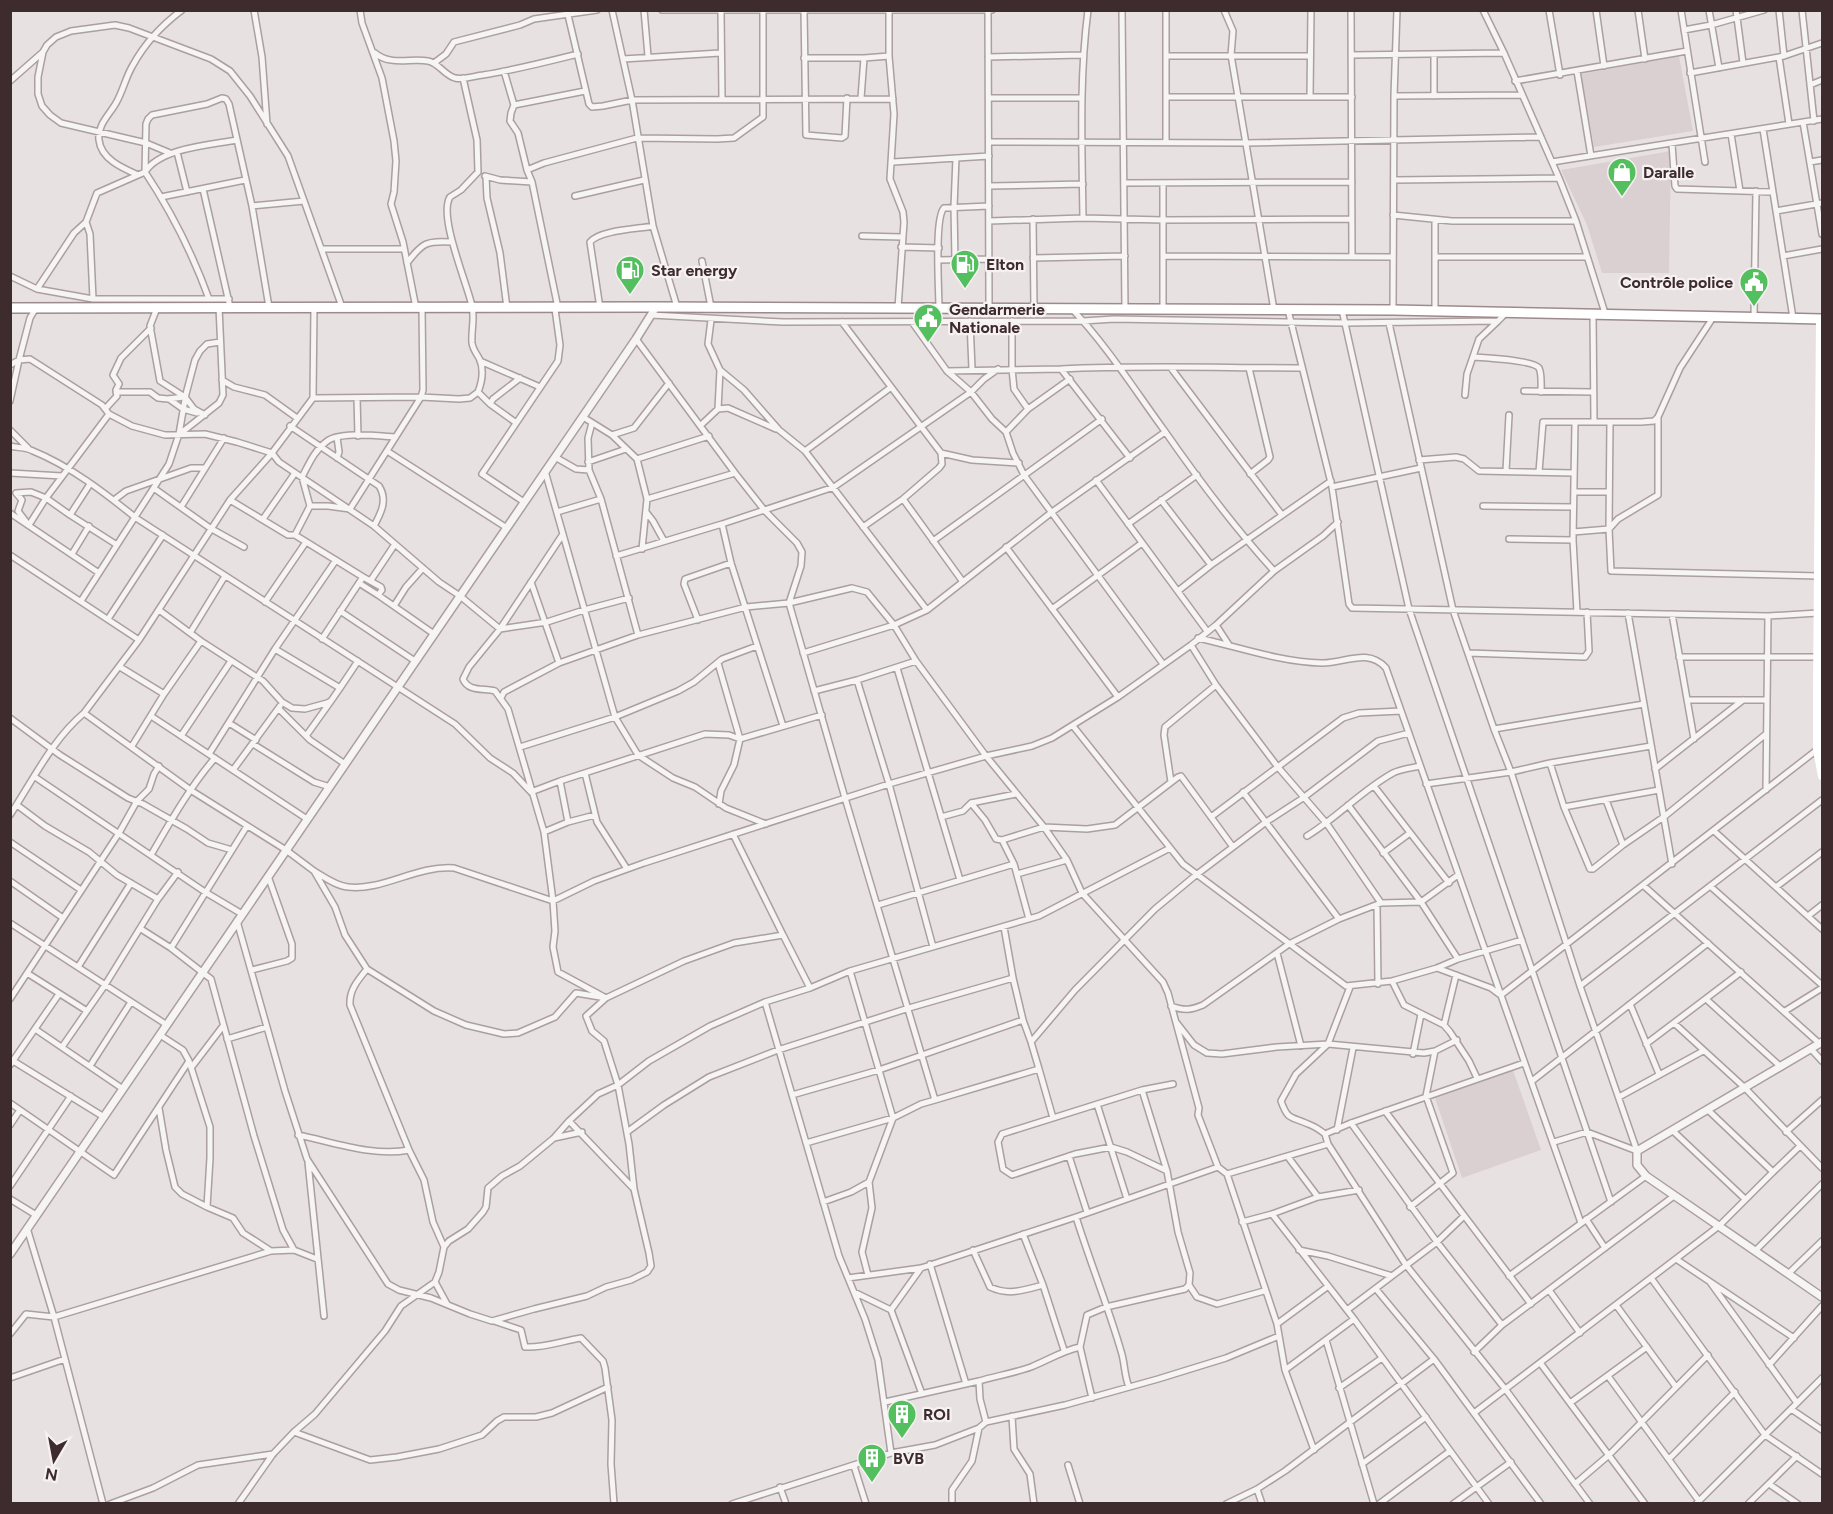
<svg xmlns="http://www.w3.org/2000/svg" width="1833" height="1514" viewBox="0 0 1833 1514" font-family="Figtree,sans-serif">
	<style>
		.built { fill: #dad0d1 }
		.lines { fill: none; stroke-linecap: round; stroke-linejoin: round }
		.minor-casing { stroke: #ab9fa1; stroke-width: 8 }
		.tertiary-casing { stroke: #ab9fa1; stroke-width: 10 }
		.trunk-casing { stroke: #9d8a8d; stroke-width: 12 }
		.minor { stroke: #f7f4f4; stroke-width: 5 }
		.tertiary { stroke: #f7f4f4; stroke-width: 7 }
		.secondary { stroke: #fff; stroke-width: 8 }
		.trunk { stroke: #fff; stroke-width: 9 }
		.labels { text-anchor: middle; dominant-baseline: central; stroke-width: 4.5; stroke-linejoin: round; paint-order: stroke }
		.poi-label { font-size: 16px; font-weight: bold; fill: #3e2b2e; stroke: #f6f1f2; text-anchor: start }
	</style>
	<rect width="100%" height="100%" fill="#e8e1e2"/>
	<!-- built -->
	<path class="built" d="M1679 56 1693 131 1594 147 1581 74Z
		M1671 151 1669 273H1602L1587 225 1561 170Z
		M1513 1070 1541 1150 1462 1178 1435 1098Z"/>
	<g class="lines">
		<!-- minor casing -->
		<g class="minor-casing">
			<path id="minor" d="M254 10 262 57 267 124
				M360 10 362 23 382 78 394 141 396 161 394 192 391 204 403 242 416 308
				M612 10 632 100 653 226 677 307
				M644 10 648 56
				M662 10H992
				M804 10 806 135 842 138 845 136 847 98
				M988 10 989 309
				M1122 10 1125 310
				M1224 10 1233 31 1231 55 1274 310
				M1351 10 1352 257
				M1483 10 1504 53 1559 178 1576 221 1605 313
				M1549 10 1560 75
				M1596 10 1604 66
				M1638 10 1645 59
				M1681 10 1705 162
				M1709 10 1719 68
				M1736 10 1743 63
				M1779 10 1784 56
				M1802 10 1814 121
				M721 12 722 99
				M568 15 589 104 592 107 603 106 632 100 893 99
				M1684 30 1711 25 1764 10
				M375 53C390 66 410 58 428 61 439 63 444 75 455 78 464 80 474 76 483 75 515 70 546 62 578 54
				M1351 55 1504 53
				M889 56 894 114 890 179 903 212 904 222 898 308
				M1166 56H1310
				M988 57 1082 55
				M1779 57 1789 124
				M804 58H864L889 56V10
				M623 59 720 53
				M434 63 446 54 454 42 520 25 534 19 597 10
				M504 71 514 105
				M1577 71 1591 156
				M1690 73 1784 56 1822 43
				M463 78 477 140 478 172 461 190 450 197C438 216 467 283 472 306 475 318 471 331 472 343 473 350 477 354 480 360 484 371 482 382 478 392
				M10 81 43 52
				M1515 81 1687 51
				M1810 85 1822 80
				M1394 96 1521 95
				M1434 96V55
				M1166 97H1352
				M1310 97 1311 10
				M861 98 864 58
				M989 98H1081
				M1803 122 1822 234
				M1763 129 1793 318
				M1731 134 1740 191
				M1166 141V10
				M989 142 1246 143 1541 137
				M1672 144 1675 186 1677 189 1773 192
				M177 152 187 192
				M170 153 146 143 61 123 50 115 42 106 38 94V77L43 52 47 45 56 37 71 31 115 25 129 28 211 59 230 71 250 96 288 156 342 307
				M893 162 989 156
				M1552 162 1822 119
				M1810 162 1822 160
				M527 170 544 163 637 138 717 139 734 138 763 117V10
				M138 175C122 168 101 159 99 140 97 125 110 114 116 103 123 91 126 76 133 65 145 43 162 25 182 10
				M485 176 500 180 532 182
				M486 177 487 198 500 253 507 308
				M1394 180 1559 178
				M1125 183 1352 182
				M989 186 1083 184
				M203 189 230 307
				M575 196 644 180
				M161 197 245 180
				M252 206 304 201
				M1776 211 1822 203
				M1393 215 1452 221H1576
				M1083 218C1082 148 1079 80 1088 10
				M1033 219 1034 309
				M989 221 1083 218 1163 220 1352 219
				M862 236 902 237
				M901 247 939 248
				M322 249H404
				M1163 256 1393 257
				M1783 256 1822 249
				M1435 257H1587
				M1033 258 1125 256
				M939 260 989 259
				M955 260 954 207 956 158
				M702 261 711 307
				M407 263C423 242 426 241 452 242
				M10 276 37 289 93 299H229
				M37 289 74 233 86 222
				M93 299 90 234 86 222 97 193 145 172 146 124 148 119 152 115 207 104 222 98 226 99 229 104 252 206 269 307
				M209 299C193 255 171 211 145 172 160 148 210 145 237 140
				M157 308 150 326 160 381 185 397 194 409 205 415
				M558 308 532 182 527 170 518 133 510 121 511 113 514 105 585 91
				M600 308 590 242C600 230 638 229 653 226
				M939 309C939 290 934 218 944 208L989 206
				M1072 309C1107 346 1134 389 1164 430 1198 479 1234 527 1274 571
				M1163 310V183
				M1288 310 1332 487 1349 604 1352 608 1768 616 1818 613
				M1342 310 1409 609 1611 1202
				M1393 310 1394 96 1397 10
				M1435 311V220
				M1593 313 1594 422
				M651 315 783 322 1083 321 1114 319 1344 323 1498 321 1506 313
				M1754 317 1756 191
				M711 320 708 344 720 370 744 390 779 430 805 451 927 610
				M970 321 972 369
				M1012 321V369L1014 389 1028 409
				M842 322 941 453 942 464 939 468 903 499 863 527
				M912 322 947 371 971 392 992 419 1006 432
				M1389 323 1453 610 1494 729 1511 772 1580 986 1637 1151
				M636 339 735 473 765 511 797 543 802 552 801 566 789 603 845 798 935 1100 921 1104 893 1118 806 1143
				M1474 357C1485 358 1533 360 1539 368 1542 374 1541 385 1541 392
				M480 361 540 387
				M10 365 19 360 30 318 36 308
				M1171 368 1282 515
				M1249 368 1270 457 1268 460 1250 474
				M1061 369C1141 365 1222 368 1302 368
				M947 371 1061 369 1130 458
				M1070 379 1028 409 1006 432 1013 453 1024 475 1163 664
				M222 380 234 387 265 395 297 418
				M1524 391 1593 392
				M116 392H150L158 398 168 399 184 397
				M1465 395 1467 374 1479 339 1498 321
				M313 398 421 397 459 399 470 398 478 392 490 404 515 422
				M357 398 358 436
				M169 399 183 409 197 413
				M10 401 19 360 30 359 102 405 109 414 132 426 165 435 205 434 237 442 272 453 279 462 374 526 439 582 460 596 500 629 547 622 584 610 629 598
				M490 404 493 399 520 378
				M105 409 117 396 116 390 119 384 113 375 121 358 151 328
				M718 409 720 370
				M583 417 612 435 637 459 647 499 642 549
				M1610 422 1609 529 1611 571 1819 576
				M592 423 588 438 589 470 601 499 638 635
				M1575 423 1573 540 1577 612
				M701 425 718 409 728 408 776 429
				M290 426 379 486C388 500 381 513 374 526
				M10 430 28 448
				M181 433 219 403 223 395 219 307
				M612 435 634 428 669 383
				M337 437 339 452 337 458
				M10 446C18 448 26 447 33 451 70 466 105 493 136 518L455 724 490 758 513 773 530 791
				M387 451 507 528
				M805 451 890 388
				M941 453 972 460 1019 463
				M555 457 576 469 589 470
				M637 459 709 436
				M1419 460 1456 457 1464 459 1479 471 1574 473
				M588 462 626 449
				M545 471 615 717 638 755 673 778 695 787 726 808 766 824
				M1506 471 1509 415
				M1539 472 1543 422H1641L1654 421 1658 417 1680 368 1714 316
				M10 473 62 476
				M1096 480 1207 631
				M1332 487 1421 468
				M155 489 210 528 244 547
				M1574 492H1609
				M647 499 735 473
				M903 499 963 582
				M114 500 126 491 191 468H205
				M230 500 288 535H295L363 577
				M1161 500 1211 565
				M524 502 482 474 558 361 560 345 555 309
				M310 506H328L350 509 421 397 423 390 422 308
				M1483 506 1573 507
				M181 507 224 438
				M557 512 601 499
				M646 512 653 521 664 541
				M10 513 99 573
				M70 515 90 484
				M263 519 295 473
				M27 523 18 511 22 500 16 493 31 492 46 498 70 515 117 545
				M1128 524 1197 475
				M29 525 46 498 109 414
				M1573 532 1609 529 1618 519 1658 495V417
				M295 535 310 506 302 477C309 464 314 451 326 442 338 431 379 436 395 437
				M1509 539 1573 540
				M933 541 1102 419
				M1006 547 1118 697
				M72 554 89 526
				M10 555 139 640
				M616 556 722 524
				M336 560 275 649 340 688 358 661
				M363 577 381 587 382 590 378 595 359 583Z
				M371 580 395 544
				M531 582 559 663
				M1178 591 1211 565 1331 481
				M378 595 434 634
				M81 601 169 464 179 434 186 394 195 360 200 351 207 344 220 342
				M265 602 306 542
				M394 606 406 587 423 568
				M1052 609 1142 543
				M159 610 201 641 263 681 282 702 292 708 305 709 327 703 331 701 340 688
				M340 611 415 661
				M1628 613 1672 864
				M1672 614 1694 739
				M108 619 163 535
				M698 620 684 584 685 579 731 563
				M1216 625 1229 645
				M190 633 225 576
				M1198 638C1239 647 1280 662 1321 663 1344 664 1367 647 1386 668L1581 1223
				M322 639 359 583
				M1191 645 1216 685 1277 766 1327 824 1381 903
				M803 653 894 625 927 610 1052 512 1165 432
				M1468 653 1585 657 1589 651 1587 612
				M1679 657H1817
				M718 663 740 739 734 765 721 791 719 804
				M120 667 164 694
				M897 668 960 880
				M857 680 889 784 933 947
				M814 691 857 680 916 661
				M501 698 504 692 559 663 638 635 746 607 789 603 852 588 867 592 894 625 916 661 986 756 1044 827 1067 860 1082 893 1163 982 1168 993 1199 1108 1198 1115 1218 1167 1227 1174 1277 1324 1285 1370 1354 1319
				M1687 700H1766
				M279 709 310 740 345 764
				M84 713 192 791 286 850 314 871 335 907 345 935 367 969C358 980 349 990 350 1005L409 1150 424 1180 433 1222 444 1247
				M151 716 307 819
				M10 718 60 755 128 798 143 804 187 829 208 843 232 850
				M229 723 256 740
				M783 726 731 563 722 524 834 487 971 392 984 379 998 369
				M1073 726 1183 864 1346 986 1392 981 1437 968 1458 959 1522 940
				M1494 729 1644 704
				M181 736 231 661
				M306 736 331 701
				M253 744 314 782 330 787
				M132 746 164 694 201 641
				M520 747 615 717 678 691 694 682 722 659 757 646
				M209 754 275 649
				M1550 763 1564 807 1590 869H1593L1623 845 1665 816 1766 734
				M1655 769 1743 700
				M233 770 280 706
				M585 773 597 822 627 869
				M35 777 205 892 242 914
				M560 781 568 822 595 815
				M1171 782 1164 735 1165 727 1216 685
				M1426 784 1511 772 1550 763 1651 746
				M1374 786 1449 883
				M1766 790 1768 616
				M531 792 560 781 705 734 729 735 740 739 822 715
				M1243 792 1339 919
				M1606 800 1623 845
				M971 803 985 820 996 839 1002 840 1014 864 1029 919
				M17 805 45 826 89 852 117 875 158 899
				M1348 805 1421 902 1458 959
				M1564 807 1659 790
				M10 815C33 780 52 740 84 713L139 640 230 500 272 453 313 398 314 307
				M941 817 963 811 971 803 1016 794
				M1211 817 1343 718 1359 713 1401 711
				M1714 831 1822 929
				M544 832 568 822
				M733 834 783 935
				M1307 836C1338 817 1362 790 1393 773 1401 769 1412 768 1420 766
				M1002 840 1044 827 1087 829 1115 825 1178 777 1181 776 1233 847
				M10 842 81 890
				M1383 853 1410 833
				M151 855C169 824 191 785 215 758
				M314 871C324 877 336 886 348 887 383 891 417 865 454 868L553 901 594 881 644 863 889 784 986 756 1032 746 1052 738 1118 697 1191 645 1216 625 1274 571 1323 536 1338 522
				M1017 874 1067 860
				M10 881 63 918
				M1644 886 1820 1044
				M1710 886 1822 985
				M1776 887 1822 852
				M878 905 1014 864
				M1377 905 1378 984
				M1808 916 1822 905
				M237 921 285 1091 307 1159 388 1284 399 1290 431 1298 470 1314 492 1321 534 1309 587 1296 606 1287 631 1280 647 1272 651 1266 649 1253 634 1189 629 1144 618 1085 604 1041 592 1031 586 1016 606 998 558 972 553 947 555 931 553 901 544 832 508 709 495 691C484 688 468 692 463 679L469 667 500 629 563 534
				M10 923 167 1025
				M141 929 171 948 211 979 254 1136 283 1230 294 1250
				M171 948 247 826
				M1277 953 1301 1046
				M78 967 131 883
				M1437 968 1491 988 1499 994
				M367 969 434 1011 466 1025 504 1034 518 1033 555 1017 576 993 606 998 684 961 734 943 783 935 810 988
				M252 970 287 961 292 958V944L268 876
				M27 973 87 1011
				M1013 978 1023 1020 1031 1042
				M1392 981 1404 1005 1444 1025 1450 1032 1469 1061 1477 1078
				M1580 986 1822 800
				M1501 995 1822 746
				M10 999 119 833 137 801 149 789 154 774 159 766
				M1706 999 1781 1067
				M765 1002 839 1256 865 1319 878 1360 891 1453
				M1630 1004 1659 1074
				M1171 1006C1184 1011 1191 1010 1203 1005L1289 944 1339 919 1381 903 1421 902 1458 875
				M1785 1011 1822 988
				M1176 1022 1194 1045 1207 1053 1222 1054 1277 1047 1328 1044 1424 1053 1435 1051 1457 1040
				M1674 1023 1745 1088 1822 1168
				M1444 1025 1456 975
				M35 1029 123 1089
				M160 1035 183 1050 189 1061 210 1127V1158L207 1207 233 1218 243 1233 271 1251 294 1250 317 1259
				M227 1039 267 1027
				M1646 1044 1741 972
				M62 1047 105 985 158 899 178 872
				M1811 1049 1822 1061
				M1413 1054 1421 1014
				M10 1059 104 1117
				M1524 1063 1351 1123 1325 1134 1328 1144 1406 1265 1506 1390 1590 1504
				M10 1065 59 994
				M90 1066 131 1002
				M191 1068 223 1026
				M1039 1069 1053 1118
				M1532 1081 1708 943
				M1142 1090 1167 1171 1178 1232 1190 1273 1189 1285 1197 1297 1217 1304 1264 1291
				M792 1095 879 1070 1023 1020
				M1619 1097 1703 1051
				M935 1100 1039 1069 1031 1042 1075 990 1155 909 1196 875 1266 822 1303 798 1378 741 1409 733
				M10 1103 114 1175 189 1061
				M1097 1104 1127 1199
				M159 1108 166 1150 175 1187 182 1194 207 1207
				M1385 1111 1531 1304
				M569 1121 633 1188
				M1351 1123 1437 1242 1502 1325
				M10 1125 20 1110
				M1337 1130 1353 1048
				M1672 1130 1745 1199
				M627 1132 664 1105 709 1077 778 1050 909 1008 1013 978 1004 927
				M1786 1132 1822 1100
				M1325 1134C1320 1130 1314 1126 1308 1124 1291 1116 1288 1121 1281 1101L1296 1074 1328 1044 1350 987
				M298 1135C333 1142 373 1157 409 1150
				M554 1138 582 1132
				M1554 1142 1587 1132 1637 1151
				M1069 1156 1087 1212
				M1288 1157 1318 1197
				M308 1162 324 1316
				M1167 1171 1127 1152 1111 1147 1075 1154 1012 1175 1003 1169 998 1142 1002 1134 1142 1090 1173 1084
				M1773 1172 1800 1146
				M1227 1174 1328 1144
				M10 1186 71 1096
				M10 1199 36 1215
				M823 1202 851 1192 869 1182 893 1118 850 971
				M1410 1207 1453 1173 1426 1096 1435 1051
				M1272 1214 1354 1319 1489 1504
				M1076 1217C1090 1262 1108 1306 1121 1351 1125 1363 1124 1375 1129 1387
				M1586 1219 1605 1248
				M1242 1222 1272 1214 1318 1197 1359 1190
				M27 1228 54 1317 103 1504
				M1023 1234 1043 1285 1064 1350
				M973 1250 990 1287C1009 1296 1024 1290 1043 1285
				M1299 1250 1328 1256 1392 1276
				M1755 1251 1822 1184
				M1676 1259 1794 1338
				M930 1264 966 1384
				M1788 1274 1822 1241
				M868 1275 862 1252 872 1208 869 1182
				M1509 1276 1646 1176
				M848 1278 921 1268 1076 1217 1218 1167
				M1651 1278 1765 1435 1822 1474
				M435 1282 447 1304
				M1710 1282 1797 1403
				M1376 1289 1434 1359 1541 1504
				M1549 1290 1580 1333
				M854 1292 891 1310 922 1394
				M1616 1305 1676 1387
				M891 1310 921 1268
				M1347 1310 1437 1242 1464 1216
				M494 1321 521 1330 525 1347C545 1348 562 1341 581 1338L603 1361 605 1368 612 1420 611 1464 614 1504
				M1277 1324 1327 1287
				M10 1334 26 1314 54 1317 271 1251
				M1326 1340 1374 1504
				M1080 1347 1092 1398
				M1474 1352 1502 1325 1674 1196
				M1541 1364 1645 1504
				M1769 1365 1822 1306
				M1285 1370 1314 1450
				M1608 1376 1699 1501
				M10 1378 65 1359
				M1339 1388 1382 1358
				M885 1402 979 1381
				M1570 1403 1647 1347
				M1791 1409 1822 1430
				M1474 1413 1719 1226 1773 1172 1708 1110
				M1012 1416 1014 1449 1030 1474 1034 1504
				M986 1422 980 1399 979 1381C996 1376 1014 1373 1031 1367 1048 1360 1062 1351 1080 1347L1087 1315 1106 1307 1185 1289 1189 1285
				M294 1432 370 1460 397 1457 439 1449 482 1435 497 1421 504 1417H536L552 1413 608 1387
				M1669 1459 1735 1392
				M1362 1464 1426 1417
				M1068 1465 1080 1504
				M854 1466 866 1504
				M1575 1484 1609 1455 1708 1355
				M1769 1484 1798 1504
				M780 1487 786 1504
				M1257 1489 1262 1504
				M110 1504 153 1488 198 1465 273 1454
				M238 1504 273 1454 294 1432 315 1414 385 1331 401 1306 435 1282 439 1272 444 1247 449 1241 468 1229 483 1212 486 1207 488 1188 502 1176 520 1166 554 1138 569 1121 598 1094 618 1085 649 1061 710 1026 765 1002 810 988 850 971 1039 916 1170 848
				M732 1504 891 1453 935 1445 979 1428 986 1422 1065 1405 1158 1379 1226 1358 1279 1336
				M952 1504V1490L972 1461 979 1428
				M1226 1504 1257 1489 1285 1471 1434 1359
				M1379 1504 1450 1451
				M1453 1504 1511 1462
				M1696 1504 1822 1378
				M1748 1504 1797 1456"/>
		</g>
		<!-- tertiary casing -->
		<g class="tertiary-casing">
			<path id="tertiary" d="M1822 1042 1637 1151V1165L1646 1176 1822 1297
				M10 1254 636 339 656 307"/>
		</g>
		<!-- trunk casing -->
		<g class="trunk-casing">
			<path id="trunk" d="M10 308 656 307 1393 310 1822 319"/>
		</g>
		<!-- minor -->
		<use href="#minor" class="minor"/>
		<!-- tertiary -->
		<use href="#tertiary" class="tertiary"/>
		<!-- secondary -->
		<path class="secondary" d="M1820 319 1817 691V750L1822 776"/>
		<!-- trunk -->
		<use href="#trunk" class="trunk"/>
	</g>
	<!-- icons -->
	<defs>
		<g id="shop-pin" transform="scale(1.5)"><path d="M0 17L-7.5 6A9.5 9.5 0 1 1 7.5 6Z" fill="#54bf5e" stroke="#f6f1f2"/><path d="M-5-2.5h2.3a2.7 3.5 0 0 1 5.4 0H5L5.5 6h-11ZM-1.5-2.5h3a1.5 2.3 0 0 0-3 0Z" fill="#fff"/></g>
		<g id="fuel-pin" transform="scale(1.5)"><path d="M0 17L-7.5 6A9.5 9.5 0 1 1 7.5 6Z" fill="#54bf5e" stroke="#f6f1f2"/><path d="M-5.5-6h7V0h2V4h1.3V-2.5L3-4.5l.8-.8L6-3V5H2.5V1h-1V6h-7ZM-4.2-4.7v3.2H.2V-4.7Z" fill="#fff"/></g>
		<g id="civic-pin" transform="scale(1.5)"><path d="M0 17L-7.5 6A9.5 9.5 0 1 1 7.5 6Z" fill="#54bf5e" stroke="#f6f1f2"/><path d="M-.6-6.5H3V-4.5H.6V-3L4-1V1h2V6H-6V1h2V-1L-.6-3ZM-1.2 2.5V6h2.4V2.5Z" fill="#fff"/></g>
		<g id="building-pin" transform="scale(1.5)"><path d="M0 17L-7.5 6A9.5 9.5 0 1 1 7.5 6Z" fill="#54bf5e" stroke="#f6f1f2"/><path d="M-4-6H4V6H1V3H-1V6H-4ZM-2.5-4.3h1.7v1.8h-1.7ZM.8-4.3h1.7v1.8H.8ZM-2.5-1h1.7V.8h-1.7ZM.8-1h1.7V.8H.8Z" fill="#fff"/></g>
	</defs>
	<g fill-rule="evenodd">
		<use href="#shop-pin" x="1622" y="172"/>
		<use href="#fuel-pin" x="965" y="264"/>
		<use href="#fuel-pin" x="630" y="270"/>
		<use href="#civic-pin" x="1754" y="282"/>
		<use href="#civic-pin" x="928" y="318"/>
		<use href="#building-pin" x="902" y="1414"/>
		<use href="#building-pin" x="872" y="1458"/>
	</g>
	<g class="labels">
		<!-- poi labels -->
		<g class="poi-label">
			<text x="1643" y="172">Daralle</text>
			<text x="986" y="264">Elton</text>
			<text x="651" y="270">Star energy</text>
			<text x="1733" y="282" text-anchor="end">Contrôle police</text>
			<text x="949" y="309">Gendarmerie<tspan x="949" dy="18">Nationale</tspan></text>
			<text x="923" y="1414">ROI</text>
			<text x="893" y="1458">BVB</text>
		</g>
	</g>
	<!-- border -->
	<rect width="1833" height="1514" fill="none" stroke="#3e2b2e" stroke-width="24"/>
	<!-- north arrow -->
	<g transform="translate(54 1460) rotate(190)" stroke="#f6f1f2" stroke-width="4.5" paint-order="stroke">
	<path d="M0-4.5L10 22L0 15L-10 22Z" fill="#3e2b2e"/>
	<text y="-9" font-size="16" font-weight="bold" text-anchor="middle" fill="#3e2b2e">N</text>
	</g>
</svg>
